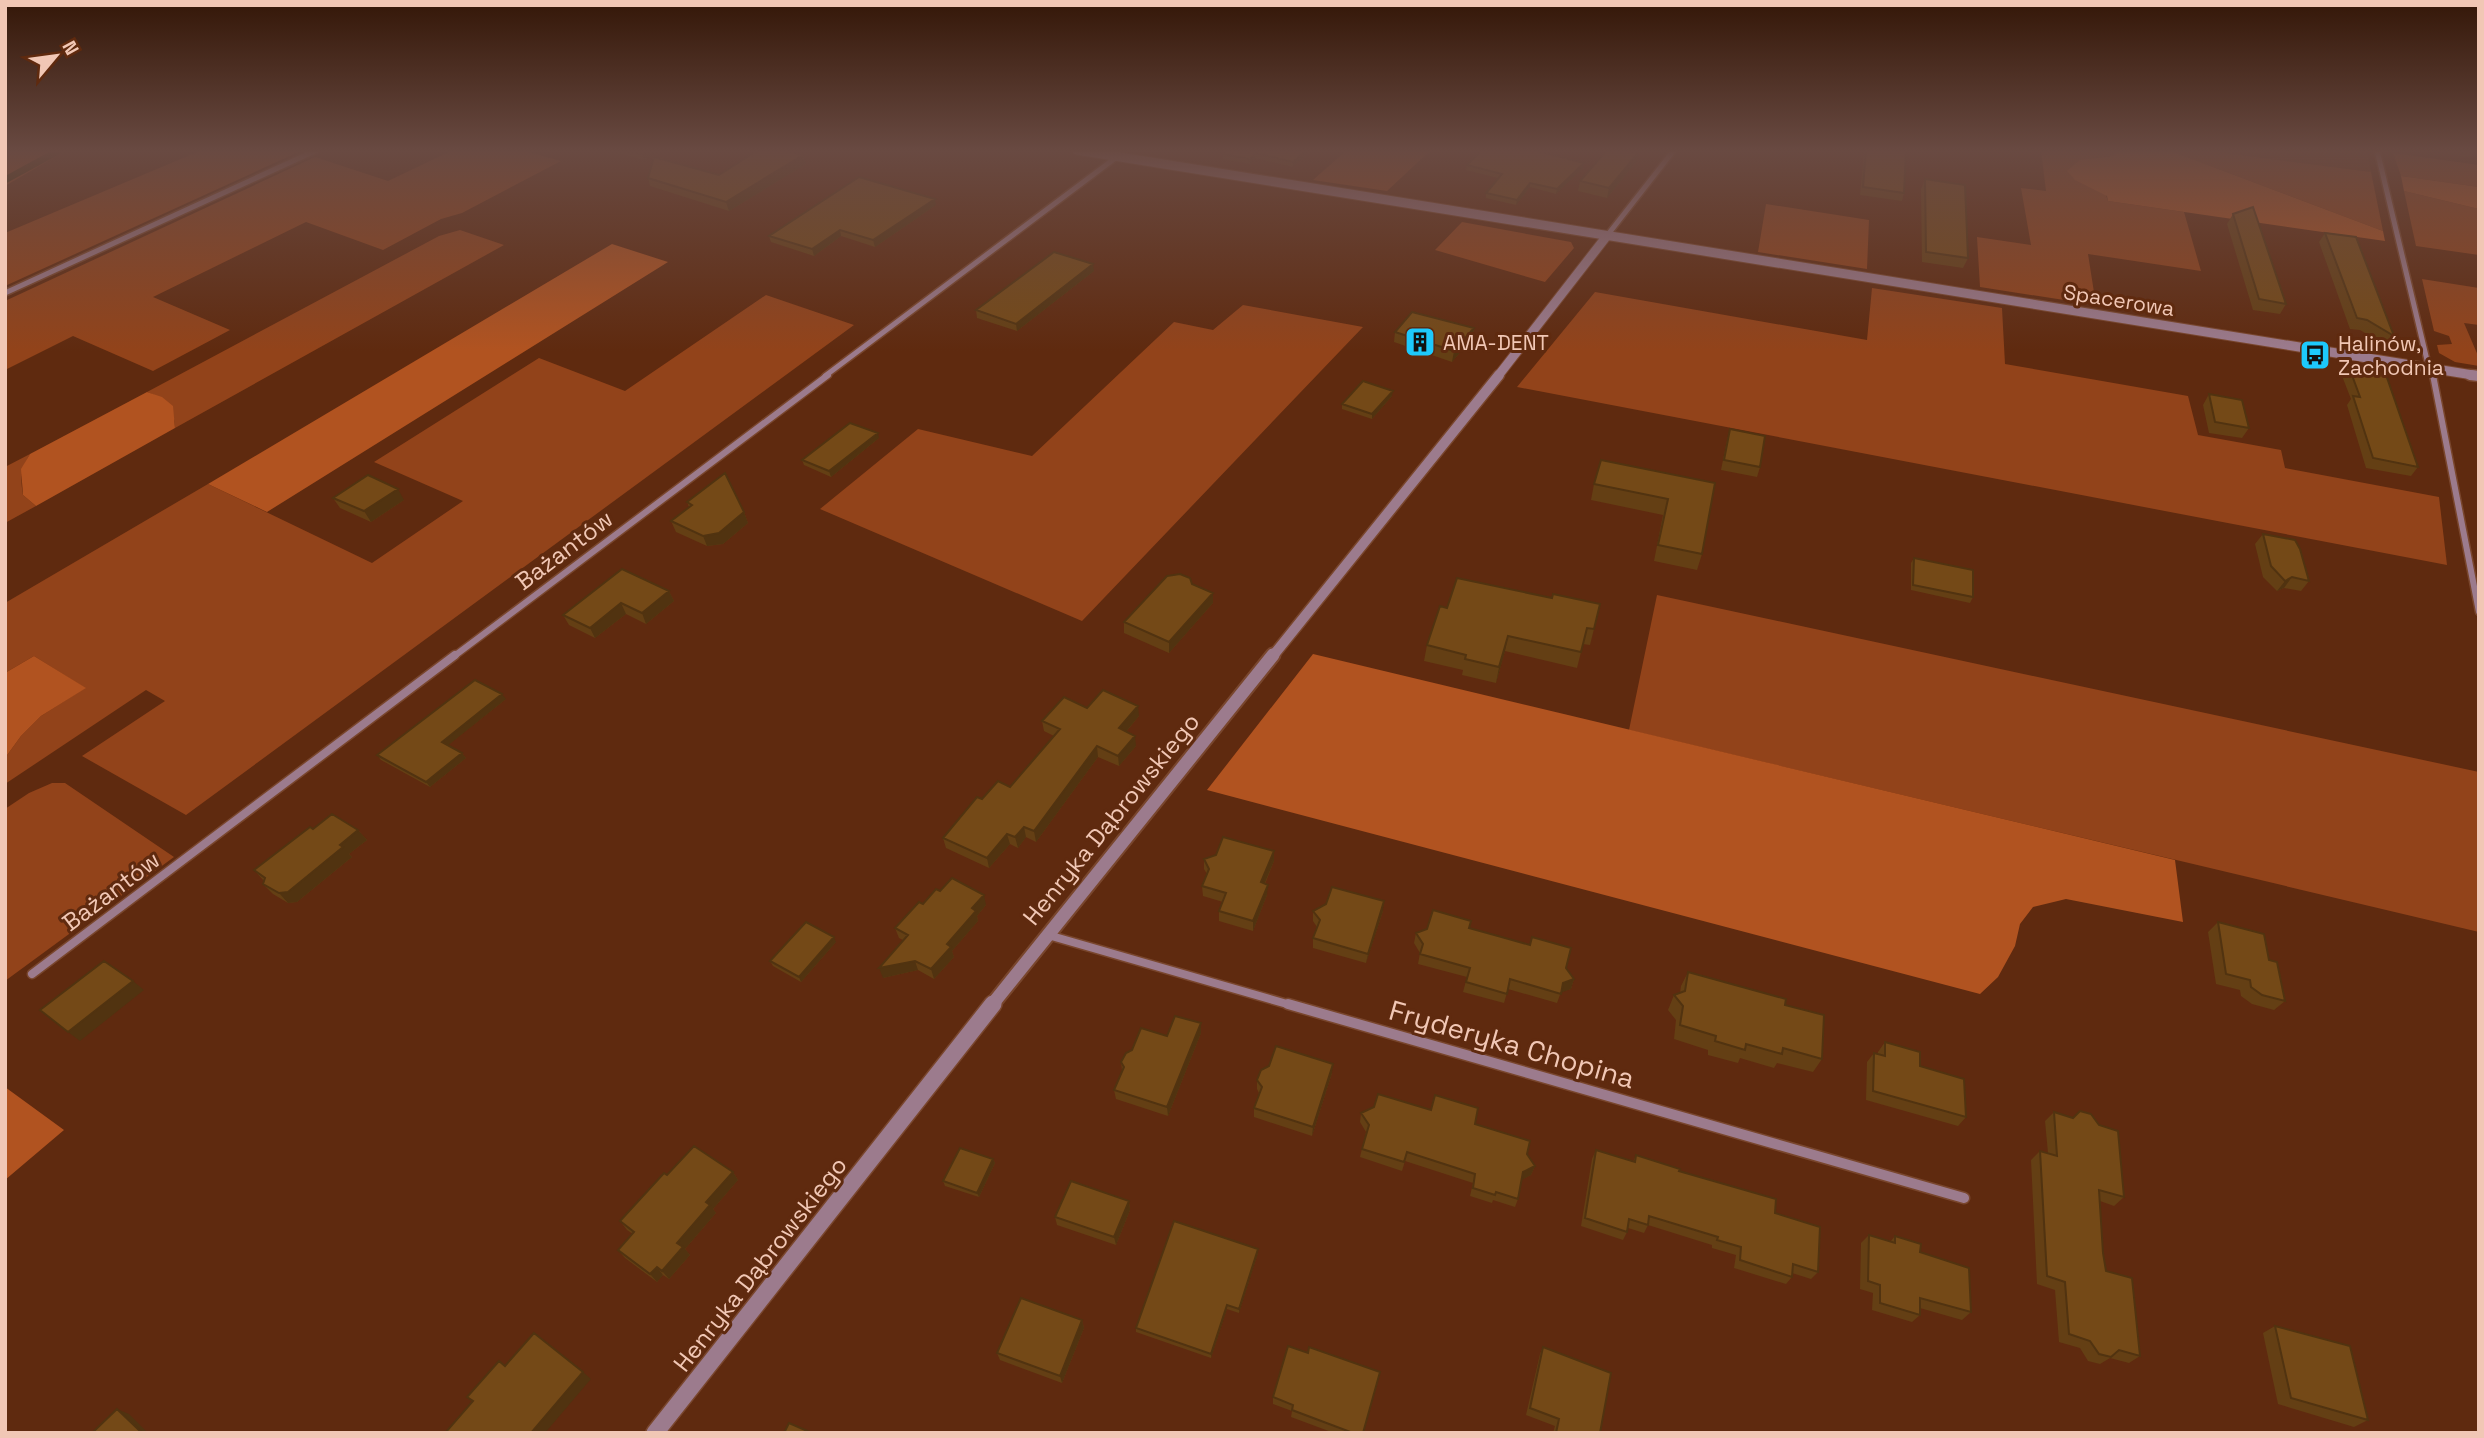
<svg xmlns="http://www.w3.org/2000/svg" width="2484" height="1438" viewBox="0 0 2484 1438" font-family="'Space Grotesk',sans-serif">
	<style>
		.built { fill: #6e3314 }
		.green { fill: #92431a }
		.forest { fill: #b15320 }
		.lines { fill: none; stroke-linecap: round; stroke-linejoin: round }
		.stream { stroke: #2c2903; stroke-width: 7 }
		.minor-far3-casing { stroke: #79462d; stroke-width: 8 }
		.minor-far2-casing { stroke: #79462d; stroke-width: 9 }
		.minor-far1-casing { stroke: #79462d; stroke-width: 11 }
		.minor-casing { stroke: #79462d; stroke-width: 13 }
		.tertiary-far3-casing { stroke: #79462d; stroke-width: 11 }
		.tertiary-far2-casing { stroke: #79462d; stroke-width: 13 }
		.tertiary-far1-casing { stroke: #79462d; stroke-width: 17 }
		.tertiary-casing { stroke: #79462d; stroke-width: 20 }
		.minor-far3 { stroke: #9c7b8d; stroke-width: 5 }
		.minor-far2 { stroke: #9c7b8d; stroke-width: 6 }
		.minor-far1 { stroke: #9c7b8d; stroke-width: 8 }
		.minor { stroke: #9c7b8d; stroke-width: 10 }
		.tertiary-far3 { stroke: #9c7b8d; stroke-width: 9 }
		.tertiary-far2 { stroke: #9c7b8d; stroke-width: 10 }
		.tertiary-far1 { stroke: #9c7b8d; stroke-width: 13 }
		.tertiary { stroke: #9c7b8d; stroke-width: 17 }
		.wall { fill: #643f14 }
		.shaded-wall { fill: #513310 }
		.building { fill: #744917; stroke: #513310; stroke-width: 2 }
		.labels { text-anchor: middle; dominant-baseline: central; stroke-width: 6; stroke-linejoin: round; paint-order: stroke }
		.far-street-label { font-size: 21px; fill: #f1c7b5; stroke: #5f2a0f }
		.far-poi-label { font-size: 21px; fill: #f1c7b5; stroke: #5f2a0f; text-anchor: start }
		.street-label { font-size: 24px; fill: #f1c7b5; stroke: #5f2a0f }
		.near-street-label { font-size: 28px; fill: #f1c7b5; stroke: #5f2a0f }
	</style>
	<rect width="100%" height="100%" fill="#5f2a0f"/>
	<!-- built -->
	<path class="built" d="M2202 150H2367L2371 172Z"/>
	<!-- green -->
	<path class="green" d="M5 150H67L5 186Z
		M202 150H303L5 286V233Z
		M453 150H521L561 161 462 213 441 219 383 250 306 222 153 297 230 330 153 371 73 336 5 370V301L315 157 388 181Z
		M1347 150H1431L1387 191 1313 180Z
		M2041 150H2117L2113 156 2093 158 2108 201 2184 212 2201 271 2088 254 2096 305 1980 287 1977 237 2031 245 2021 188 2046 191Z
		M2168 150H2202L2371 172 2383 231Z
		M2393 153 2479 165V187L2401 176Z
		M2404 191 2479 209V255L2416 246Z
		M1766 204 1869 220 1867 269 1758 252Z
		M1462 222 1571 242 1574 248 1545 282 1435 250Z
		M460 230 504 245 175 428C175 409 165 398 147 392L439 236Z
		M2422 279 2479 288V325L2464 323 2479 358V366L2455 362 2439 353 2437 345 2452 344 2449 336 2434 331Z
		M1872 288 2002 308 2005 364 2188 396 2198 435 2281 450 2285 468 2439 497 2447 565 1517 387 1595 292 1867 340Z
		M766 295 854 325 186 815 82 756 165 701 146 690 5 784V758L21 736 41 716 85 688 34 656 5 673V603L208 484 372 563 463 501 374 462 539 358 625 391Z
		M1243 305 1363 327 1082 621 820 509 918 429 1032 456 1174 322 1213 330Z
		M30 454C21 469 20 477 23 495L36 506 5 523V467Z
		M1657 595 2479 772V932L1629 730Z
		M52 783H65L174 857 5 981V809L29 793Z"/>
	<!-- forest -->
	<path class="forest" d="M2117 150H2168L2383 231 2385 241 2108 201 2107 196 2075 180 2067 171 2080 160 2113 156Z
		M2401 176 2479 187V209L2404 191Z
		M612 244 668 262 267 512 208 484Z
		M147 392 162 397 173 406 175 428 36 506 23 495 21 469 30 454Z
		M1313 654 2175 860 2183 922 2066 899 2033 907 2020 924 2015 946 1998 977 1980 994 1207 790Z
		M34 656 86 688 41 716 21 736 5 758V673Z
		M5 1087 64 1130 5 1180Z"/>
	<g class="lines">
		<!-- stream -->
		<path class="stream" d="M5 180 60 150"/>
		<!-- minor-far3 casing -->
		<g class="minor-far3-casing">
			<path id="minor-far3" d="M2377 150 2427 360 2434 376
				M1606 237 1674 150
				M5 293 317 150
				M825 376 1118 156"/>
		</g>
		<!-- minor-far2 casing -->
		<g class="minor-far2-casing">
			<path id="minor-far2" d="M2433 375 2479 612
				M453 657 828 375"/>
		</g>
		<!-- minor-far1 casing -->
		<g class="minor-far1-casing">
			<path id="minor-far1" d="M1048 935 1294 1006
				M32 974 455 655"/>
		</g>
		<!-- minor casing -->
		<g class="minor-casing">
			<path id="minor" d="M1288 1004 1964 1198"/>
		</g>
		<!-- tertiary-far3 casing -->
		<g class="tertiary-far3-casing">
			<path id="tertiary-far3" d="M1077 150 2479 376
				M1498 376 1606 237"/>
		</g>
		<!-- tertiary-far2 casing -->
		<g class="tertiary-far2-casing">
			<path id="tertiary-far2" d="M2470 375 2479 376
				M1272 657 1499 375"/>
		</g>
		<!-- tertiary-far1 casing -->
		<g class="tertiary-far1-casing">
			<path id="tertiary-far1" d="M991 1006 1273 655"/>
		</g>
		<!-- tertiary casing -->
		<g class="tertiary-casing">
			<path id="tertiary" d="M655 1433 993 1004"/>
		</g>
		<!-- minor-far3 -->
		<use href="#minor-far3" class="minor-far3"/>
		<!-- minor-far2 -->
		<use href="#minor-far2" class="minor-far2"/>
		<!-- minor-far1 -->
		<use href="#minor-far1" class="minor-far1"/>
		<!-- minor -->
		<use href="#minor" class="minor"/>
		<!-- tertiary-far3 -->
		<use href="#tertiary-far3" class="tertiary-far3"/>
		<!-- tertiary-far2 -->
		<use href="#tertiary-far2" class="tertiary-far2"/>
		<!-- tertiary-far1 -->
		<use href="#tertiary-far1" class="tertiary-far1"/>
		<!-- tertiary -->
		<use href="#tertiary" class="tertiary"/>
	</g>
	<!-- wall -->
	<path class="wall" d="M608 150H663L644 160Z
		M1226 150H1311L1293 167 1255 158 1250 164 1223 159V154Z
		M1864 150H1906L1904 193 1902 201 1860 195Z
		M2446 150H2479L2471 158 2448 153Z
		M803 155 806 164 729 211 650 186 648 178 719 175Z
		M1636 162 1607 198 1578 191 1580 181Z
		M1467 165 1583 168 1556 194 1530 187 1516 205 1486 198V193L1498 178 1466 170Z
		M1925 179 1968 258 1963 268 1922 262 1921 189Z
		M936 205 875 247 841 236 814 256 771 242 769 236Z
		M2233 214 2286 304 2280 314 2253 310 2227 224Z
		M2325 233 2394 336 2387 346 2360 330 2350 329 2319 242Z
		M1094 271 1017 331 977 318 976 310Z
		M1474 328 1472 338 1452 362 1394 342 1395 332Z
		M2349 367 2418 467 2411 476 2366 468 2347 405 2351 399 2342 376Z
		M2209 394 2249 428 2242 438 2209 433 2203 405Z
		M1392 396 1372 419 1342 409V404Z
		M1730 429 1760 467 1757 477 1721 470 1727 440Z
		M879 438 831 477 804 465 802 460Z
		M1715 483 1702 554 1697 570 1654 561 1663 515 1591 500 1594 484Z
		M333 498 404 500 371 522 340 508Z
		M687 502 744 512 748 523 723 544 707 546 676 532 671 521 689 507Z
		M2263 534 2309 581 2301 591 2284 588 2277 591 2263 577 2255 544Z
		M1914 558 1973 597 1970 603 1911 590V563Z
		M1457 578 1594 629 1590 645 1583 644 1577 668 1505 651 1496 683 1462 675 1463 670 1424 661 1427 645 1447 608Z
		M669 591 674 601 646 624 626 614 595 638 569 625 563 615Z
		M1213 603 1169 653 1124 633V622Z
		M506 699 448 745 462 753 466 758 430 787 381 760 377 755Z
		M1087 708 1139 716 1126 732 1136 746 1119 766 1098 757 1036 842 1026 837 1018 848 1010 844 989 868 946 848 943 838 982 799 1010 787 1054 736 1044 731 1042 721Z
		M313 829 358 830 367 840 349 854 352 857 297 902 288 903 273 894 263 884 264 881 254 870Z
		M1204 859 1274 861 1265 884 1267 895 1253 931 1219 921V911L1223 902 1203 896 1202 886 1207 874 1204 869Z
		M940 891 986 905 977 916 978 921 952 951 954 957 934 979 918 970 883 978 903 940 899 938 895 928Z
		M1313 911H1383L1366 963 1313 948V938L1317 927 1313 921Z
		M2218 922 2269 960 2285 1001 2274 1010 2252 1004 2241 996 2240 990 2216 984 2208 932Z
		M1469 928 1566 968 1574 979 1571 989 1561 992 1557 1003 1508 989 1504 1003 1463 992 1467 977 1418 964 1420 953 1414 943 1416 933Z
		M836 942 801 982 773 966 770 961Z
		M1688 972 1785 1005 1822 1059 1813 1072 1777 1063 1774 1068 1740 1058 1738 1063 1708 1055V1050L1674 1039 1676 1020 1668 1010 1674 995 1680 993 1681 986Z
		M1201 1033 1168 1116 1116 1099 1114 1090 1122 1070 1121 1062 1132 1050 1167 1036Z
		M1885 1042 1920 1066 1966 1117 1958 1126 1866 1100 1867 1062 1874 1053 1878 1054V1052Z
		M1332 1073 1312 1136 1254 1117V1108L1259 1093 1257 1089V1080Z
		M2054 1112 2124 1197 2114 1206 2100 1201 2103 1253 2106 1271 2140 1356 2129 1363 2110 1358 2100 1364 2088 1361 2080 1348 2059 1342 2055 1290 2037 1284 2031 1160 2040 1151 2048 1153 2045 1121Z
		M1361 1113 1475 1124 1527 1154 1535 1166 1531 1175 1521 1180 1518 1199 1515 1207 1493 1200 1492 1203 1470 1196 1473 1183 1405 1161 1402 1171 1360 1157 1366 1132 1360 1122Z
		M1596 1150 1633 1162 1636 1155 1679 1171 1775 1213 1818 1272 1811 1279 1792 1273V1277L1786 1284 1734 1268 1736 1255 1712 1248V1245L1648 1225 1644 1233 1628 1228 1627 1232 1623 1240 1581 1226 1592 1159Z
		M993 1159 995 1163 979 1197 945 1186 943 1181Z
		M733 1172 738 1180 713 1209 716 1213 685 1249 690 1255 669 1279 663 1275 657 1282 625 1258 618 1250 633 1234 627 1230 620 1221 667 1175Z
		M1129 1201 1130 1210 1116 1245 1057 1225 1055 1217Z
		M1869 1235 1890 1242 1895 1236 1920 1252 1971 1312 1962 1320 1920 1308V1315L1912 1322 1872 1310 1873 1293 1860 1289 1861 1243Z
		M1258 1253 1239 1313 1227 1309 1211 1358 1136 1332V1328Z
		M1082 1320 1084 1328 1062 1383 1000 1360 997 1353Z
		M2275 1326 2368 1420 2354 1427 2278 1404 2263 1333Z
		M1543 1347 1600 1433H1553L1555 1426 1526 1415 1540 1354Z
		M1273 1397 1364 1433H1334L1291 1417 1292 1411 1273 1404Z"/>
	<!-- shaded-wall -->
	<path class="shaded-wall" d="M650 150H663L644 160 642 154Z
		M1306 150H1311L1293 167V162Z
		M2477 150H2479V156L2471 158Z
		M1255 153V158L1250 164V159Z
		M1638 153 1636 162 1607 198 1609 188Z
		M803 155 806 164 729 211 726 202Z
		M1584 163 1583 168 1556 194 1557 189Z
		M1530 183V187L1516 205 1517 200Z
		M935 199 936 205 875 247 873 240Z
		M840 230 841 236 814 256 812 249Z
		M1093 264 1094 271 1017 331 1016 324Z
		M1474 328 1472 338 1452 362 1454 351Z
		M1393 391 1392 396 1372 419V414Z
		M878 433 879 438 831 477 829 471Z
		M398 489 404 500 371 522 364 511Z
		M744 512 748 523 723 544 707 546 703 536Z
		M2292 577 2284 588 2277 591 2285 581Z
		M669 591 674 601 646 624 642 613Z
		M1213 593V603L1169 653V642Z
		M621 603 626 614 595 638 590 628Z
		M1508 636 1505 651 1496 683 1499 667Z
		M502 694 506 699 446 747 442 742Z
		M1138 706 1139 716 1120 739 1119 728Z
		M1135 736 1136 746 1119 766 1118 756Z
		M1097 746 1098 757 1036 842 1034 831Z
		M462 753 466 758 430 787 426 782Z
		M1024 827 1026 837 1018 848 1015 837Z
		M358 830 367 840 349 854 352 857 297 902 288 903 279 893Z
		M1007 834 1010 844 989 868 987 858Z
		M1274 851V861L1261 892V882Z
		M1268 885 1267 895 1253 931V921Z
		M984 895 986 905 977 916 978 921 952 951 954 957 934 979 931 969 947 944 972 908Z
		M1384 901 1383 911 1366 963 1368 954Z
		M834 937 836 942 801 982 799 977Z
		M915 961 918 970 883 978 879 968Z
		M1574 979 1571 989 1560 993 1563 983Z
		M133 981 144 990 80 1041 68 1032Z
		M1201 1023V1033L1168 1116 1167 1107Z
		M1333 1064 1332 1073 1312 1136 1313 1127Z
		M993 1159 995 1163 979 1197 977 1193Z
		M1535 1166 1531 1175 1520 1181 1523 1172Z
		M733 1172 738 1180 713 1209 716 1213 685 1249 690 1255 669 1279 662 1271 677 1243 706 1202Z
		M1129 1201 1130 1210 1116 1245 1114 1237Z
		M1258 1249V1253L1239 1313V1309Z
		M657 1267 663 1275 657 1282 650 1274Z
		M1227 1305V1309L1211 1358V1354Z
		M1082 1320 1084 1328 1062 1383 1060 1376Z
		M583 1372 591 1379 545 1433H531Z
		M117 1409 129 1414 148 1433H142Z"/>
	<!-- building -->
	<path class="building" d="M627 150H650L642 154Z
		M758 150H784L803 155 726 202 648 178 654 157 719 175Z
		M1226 150H1306L1293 162 1255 153 1250 159 1223 154Z
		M1482 150H1534L1584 163 1557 189 1530 183 1517 200 1486 193 1502 174 1467 165Z
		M1607 150H1626L1638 153 1609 188 1580 181Z
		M1866 150H1906L1904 193 1863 187Z
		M859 177 935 199 873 240 840 230 812 249 769 236Z
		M1925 179 1965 185 1968 258 1926 252Z
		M2253 207 2286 304 2259 299 2233 214Z
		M2325 233 2356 237 2394 336 2367 320 2357 318Z
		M1054 252 1093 264 1016 324 976 310Z
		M1412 312 1474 328 1454 351 1395 332Z
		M2349 367 2385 372 2418 467 2373 458 2353 396 2360 397Z
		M1363 381 1393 391 1372 414 1342 404Z
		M2209 394 2242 400 2249 428 2215 422Z
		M850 423 878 433 829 471 802 460Z
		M1730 429 1765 436 1760 467 1724 460Z
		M1601 460 1715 483 1702 554 1658 545 1668 499 1594 484Z
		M725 473 744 512 719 533 703 536 671 521 692 505 687 502Z
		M368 475 398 489 364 511 333 498Z
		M2263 534 2295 540 2300 549 2309 581 2292 577 2285 581 2271 566Z
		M1914 558 1973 570V597L1913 585Z
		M622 569 669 591 642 613 621 603 590 628 563 615Z
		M1180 574 1190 578 1192 584 1213 593 1169 642 1124 622 1167 576Z
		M1457 578 1552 598 1553 594 1600 604 1594 629 1587 628 1581 652 1508 636 1499 667 1465 659 1466 655 1427 645 1440 606 1447 608Z
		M475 680 502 694 442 742 462 753 426 782 377 755Z
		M1103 690 1138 706 1119 728 1135 736 1118 756 1097 746 1034 831 1024 827 1015 837 1007 834 987 858 943 838 977 797 982 799 998 781 1010 787 1060 729 1042 721 1064 697 1087 708Z
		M332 814 358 830 340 845 343 847 288 892 279 893 263 884 265 878 254 870 310 827 313 829Z
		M1223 837 1274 851 1261 882 1268 885 1253 921 1219 911 1226 893 1202 886 1209 869 1204 859 1216 855Z
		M952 878 984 895 972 908 976 911 947 944 951 947 931 969 915 961 879 968 908 935 895 928 919 902 923 904 936 889 940 891Z
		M1332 887 1384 901 1368 954 1313 938 1320 920 1313 911 1326 904Z
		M1433 910 1471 921 1469 928 1498 936 1530 945 1532 937 1571 948 1566 968 1574 979 1563 983 1561 994 1510 979 1507 994 1466 982 1470 968 1420 954 1423 944 1416 933 1427 929Z
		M806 922 834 937 799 977 770 961Z
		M2218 922 2264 934 2269 960 2277 962 2285 1001 2262 995 2251 987 2250 980 2226 974Z
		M104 961 133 981 68 1032 40 1010Z
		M1688 972 1786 999 1785 1005 1824 1015 1822 1059 1783 1048 1782 1054 1746 1044 1745 1050 1715 1041 1716 1036 1680 1025 1683 1006 1674 995 1685 991Z
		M1175 1016 1201 1023 1167 1107 1114 1090 1124 1067 1121 1062 1126 1053 1132 1050 1141 1028 1167 1036Z
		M1885 1042 1920 1052V1066L1964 1079 1966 1117 1873 1091 1874 1053 1885 1056Z
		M1276 1046 1333 1064 1313 1127 1254 1108 1262 1087 1257 1080 1261 1070 1269 1066Z
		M1378 1094 1431 1110 1435 1095 1478 1108 1475 1124 1530 1141 1527 1154 1535 1166 1523 1172 1518 1199 1496 1192 1495 1195 1473 1188 1475 1174 1407 1152 1404 1162 1362 1149 1369 1125 1361 1113 1374 1107Z
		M2080 1111 2091 1114 2099 1125 2118 1131 2124 1197 2099 1190 2103 1253 2106 1271 2132 1278 2140 1356 2119 1350 2111 1357 2099 1354 2090 1341 2069 1334 2065 1282 2047 1276 2040 1151 2057 1156 2054 1112 2073 1118Z
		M694 1146 733 1172 706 1202 710 1205 677 1243 683 1247 662 1271 657 1267 650 1274 618 1250 634 1232 620 1221 664 1173 667 1175Z
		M960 1148 993 1159 977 1193 943 1181Z
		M1596 1150 1635 1162 1636 1155 1680 1169 1679 1171 1776 1199 1775 1213 1820 1227 1818 1272 1793 1264 1792 1277 1740 1260 1741 1247 1717 1240 1718 1237 1649 1216 1648 1225 1629 1219 1627 1232 1585 1218Z
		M1071 1181 1129 1201 1114 1237 1055 1217Z
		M1174 1221 1258 1249 1239 1309 1227 1305 1211 1354 1136 1328Z
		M1869 1235 1895 1243V1236L1921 1244 1920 1252 1969 1268 1971 1312 1920 1298V1315L1880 1303V1285L1868 1281Z
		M1021 1298 1082 1320 1060 1376 997 1353Z
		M2275 1326 2350 1346 2368 1420 2291 1398Z
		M534 1333 583 1372 531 1433H445L473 1401 467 1397 499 1361 505 1366Z
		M1288 1346 1308 1353 1309 1347 1380 1372 1363 1433H1353L1292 1410 1293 1405 1273 1397Z
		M1543 1347 1611 1373 1600 1433H1556L1559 1419 1530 1408Z
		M117 1409 142 1433H92Z
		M789 1423 812 1433H784Z"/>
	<!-- sky -->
	<linearGradient id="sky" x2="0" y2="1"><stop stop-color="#341708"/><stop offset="0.43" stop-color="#694a42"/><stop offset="1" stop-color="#694a42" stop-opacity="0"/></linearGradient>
	<rect width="2484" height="351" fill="url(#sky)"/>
	<!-- icons -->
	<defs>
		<g id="building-square" transform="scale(1.575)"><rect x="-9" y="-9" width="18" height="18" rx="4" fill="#1dc9fc" stroke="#5f2a0f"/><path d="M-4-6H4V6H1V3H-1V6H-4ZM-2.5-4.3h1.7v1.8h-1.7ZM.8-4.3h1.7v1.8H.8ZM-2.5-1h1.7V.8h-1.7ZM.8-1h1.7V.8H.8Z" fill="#111"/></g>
		<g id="bus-square" transform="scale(1.575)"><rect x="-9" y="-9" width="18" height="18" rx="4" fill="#1dc9fc" stroke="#5f2a0f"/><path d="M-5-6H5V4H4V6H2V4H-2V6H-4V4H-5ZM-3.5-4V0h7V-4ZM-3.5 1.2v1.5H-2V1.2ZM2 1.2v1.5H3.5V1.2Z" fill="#111"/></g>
	</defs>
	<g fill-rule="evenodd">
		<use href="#building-square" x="1420" y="342"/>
		<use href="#bus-square" x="2315" y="355"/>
	</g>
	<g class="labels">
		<!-- far-street labels -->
		<g class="far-street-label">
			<text transform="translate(2119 300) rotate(9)">Spacerowa</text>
		</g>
		<!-- far-poi labels -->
		<g class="far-poi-label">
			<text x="1443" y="342">AMA-DENT</text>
			<text x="2338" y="343">Halinów,<tspan x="2338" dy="24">Zachodnia</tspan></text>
		</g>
		<!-- street labels -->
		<g class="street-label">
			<text transform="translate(564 550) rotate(-37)">Bażantów</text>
			<text transform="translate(1111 819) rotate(-51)">Henryka Dąbrowskiego</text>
			<text transform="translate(111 891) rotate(-37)">Bażantów</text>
			<text transform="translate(760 1264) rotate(-52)">Henryka Dąbrowskiego</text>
		</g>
		<!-- near-street labels -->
		<g class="near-street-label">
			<text transform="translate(1512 1044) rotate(16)">Fryderyka Chopina</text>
		</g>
	</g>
	<!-- border -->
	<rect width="2484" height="1438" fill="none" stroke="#f1c7b5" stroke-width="14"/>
	<!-- north arrow -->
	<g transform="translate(56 56) rotate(61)" stroke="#5f2a0f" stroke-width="5" paint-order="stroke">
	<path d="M0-5L12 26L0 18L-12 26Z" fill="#f1c7b5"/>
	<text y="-10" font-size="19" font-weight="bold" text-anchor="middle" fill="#f1c7b5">N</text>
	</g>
</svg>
